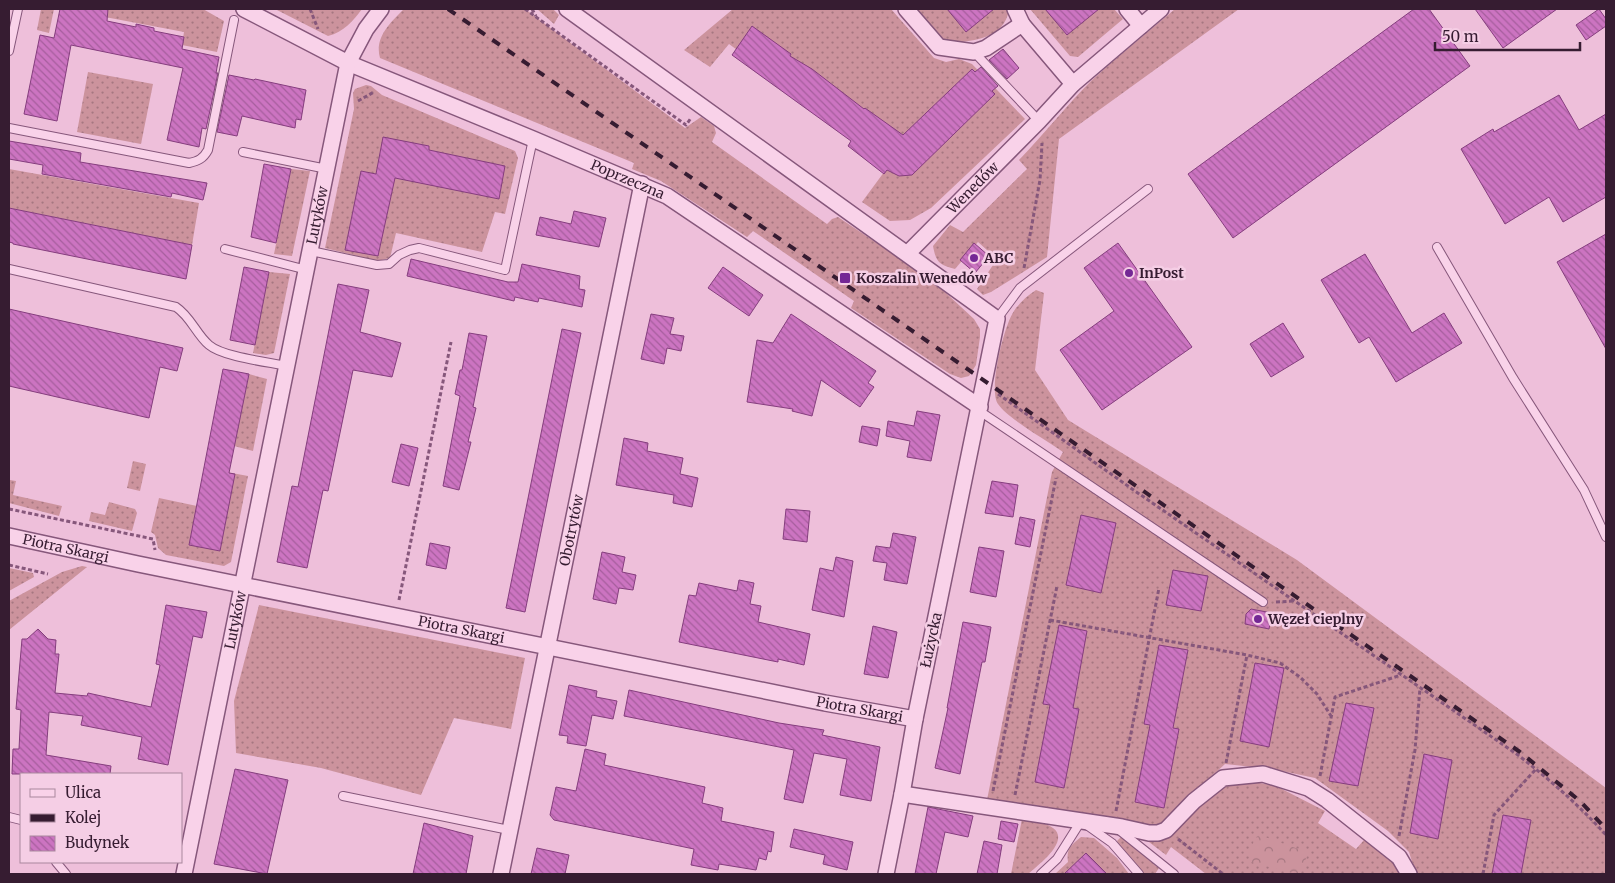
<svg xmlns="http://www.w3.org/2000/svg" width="1615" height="883" viewBox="0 0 1615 883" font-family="Merriweather,serif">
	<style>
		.grass { fill: url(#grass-dots) }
		.forest { fill: url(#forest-crowns) }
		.building { fill: url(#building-back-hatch); stroke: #853d7e }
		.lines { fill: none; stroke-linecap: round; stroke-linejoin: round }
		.service-casing { stroke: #86577b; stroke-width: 10 }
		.minor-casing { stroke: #86577b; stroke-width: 18 }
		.path { stroke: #86577b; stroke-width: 3; stroke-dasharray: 4 2.5; stroke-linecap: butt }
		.service { stroke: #f9d2e9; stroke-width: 8 }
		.minor { stroke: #f9d2e9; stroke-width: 15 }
		.rail { stroke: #361c31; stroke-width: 4; stroke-dasharray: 9 9; stroke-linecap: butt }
		.poi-dot { fill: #742795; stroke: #f5cee5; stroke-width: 2 }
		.labels { text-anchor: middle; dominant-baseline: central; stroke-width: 5; stroke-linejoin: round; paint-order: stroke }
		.street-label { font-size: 14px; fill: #361c31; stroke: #f5cee5 }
		.poi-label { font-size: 14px; font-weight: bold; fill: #361c31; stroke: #f5cee5; text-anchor: start }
	</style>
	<defs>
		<pattern id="grass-dots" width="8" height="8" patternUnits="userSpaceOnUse" patternTransform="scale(1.25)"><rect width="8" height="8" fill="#cc939d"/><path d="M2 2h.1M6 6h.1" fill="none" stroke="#a67781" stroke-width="1.8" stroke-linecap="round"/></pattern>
		<pattern id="forest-crowns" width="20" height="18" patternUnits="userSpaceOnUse" patternTransform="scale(1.25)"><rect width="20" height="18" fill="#cc939d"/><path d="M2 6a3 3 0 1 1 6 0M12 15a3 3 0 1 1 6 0" fill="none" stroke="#a67781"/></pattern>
		<pattern id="building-back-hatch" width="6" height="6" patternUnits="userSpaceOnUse" patternTransform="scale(1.25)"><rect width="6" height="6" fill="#cc74c1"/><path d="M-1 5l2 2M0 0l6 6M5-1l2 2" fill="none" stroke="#a65e9d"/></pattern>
	</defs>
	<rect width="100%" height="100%" fill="#eebfda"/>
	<!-- grass -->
	<path class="grass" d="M41 9H54L49 33 37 30Z
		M107 9H203L224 21 217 52 182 45 184 32 105 17Z
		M275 9H362C353 21 344 32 328 36Z
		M404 9H525L685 128 701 117 714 126 716 133 712 142 827 224 832 219 838 217 932 280 974 319 980 329V337L976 365 969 376 961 378 950 374 851 308 854 301 753 231 747 237 661 181 632 169 634 163 380 58C374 37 391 22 404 9Z
		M537 9H553L559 15 554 24Z
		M733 9H891L934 58 946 62 959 59 972 64 1025 119 931 208 910 220 890 221 862 202 890 164 729 44 710 67 684 50Z
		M916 9H1008L1009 10C1004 39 974 40 950 44L938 34Z
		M1030 9H1114L1123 19 1078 57 1070 56Z
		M1175 9H1239L1059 139 1047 257 991 292 983 295 977 289 997 259 978 242 955 269C939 265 936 262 933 246L950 225 963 232 1027 169 1019 160C1044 134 1066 106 1091 81 1118 56 1147 33 1175 9Z
		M88 72 153 84 141 144 77 132Z
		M366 85 371 86 382 95 515 151 518 158 505 214 495 212 482 252 396 233 390 258 377 261 325 248 354 109 353 93 355 89Z
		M9 169 199 203 192 245 9 208Z
		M291 169 310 171 292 256 274 254Z
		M269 272 290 274 274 353 266 355 253 353Z
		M1036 290 1044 293 1035 370 1068 420 1297 560 1606 788V874H1416L1409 852 1388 831 1315 778 1273 769 1225 764 1210 778 1184 806 1168 820 1155 825 1138 824 987 800 1052 472 1063 452C1047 440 1008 419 998 404 988 390 1004 325 1014 311 1020 302 1027 296 1036 290Z
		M249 374 267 379 253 451 234 446Z
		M133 461 146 464 140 491 127 488Z
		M205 468 248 476 231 562 224 566 166 555 158 548 155 535 151 532 159 498 197 506Z
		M9 478 10 480 16 481 13 495 62 506 59 516 9 503Z
		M109 502 135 509 137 513 132 531 89 521 91 512 105 515Z
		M82 566 87 567 9 630V601L62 572Z
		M9 568 33 573 34 577 9 591Z
		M259 605 525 658 511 729 454 718 421 795 321 768 236 753 234 701Z
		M1254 782 1276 786 1325 811 1318 823 1356 849 1364 840 1399 867 1402 874H1206L1171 847 1166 855 1145 839 1174 832 1216 791 1229 785Z
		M1022 819C1032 821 1045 822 1053 828 1071 841 1037 866 1028 874H1011Z
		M1081 837 1094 838 1117 858 1129 874H1055L1068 862C1066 849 1071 845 1081 837Z
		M1121 837 1159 868 1155 874H1141L1119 845 1117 841Z"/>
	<!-- forest -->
	<path class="forest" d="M1259 835 1304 851 1307 856 1301 872 1296 874 1251 862 1249 858 1254 840Z"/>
	<!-- building -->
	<path class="building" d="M60 9H108L107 21 136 27V24L154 28V31L184 37 182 49 219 57 216 73H218L206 129 202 128 199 147 167 140 183 68 71 45 57 121 24 114 40 35 54 38Z
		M947 9H994L966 32Z
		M1045 9H1099L1067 35Z
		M1414 9H1429L1470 66 1233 238 1188 174Z
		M1475 9H1557L1503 48Z
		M1599 9 1606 19V26L1586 40 1576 25Z
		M752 26 791 54 790 56 812 69 864 109 865 108 903 135 972 69 975 72 981 67 998 86 992 91 995 94 912 175 899 176 887 170 884 174 848 146 851 141 732 55Z
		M1003 49 1019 68 1007 79 989 60Z
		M229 75 254 80 255 79 306 90 301 120 296 119 295 128 242 116 237 136 217 132Z
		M1559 95 1579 130 1606 114V197L1563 222 1549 197 1505 224 1461 149 1493 129 1494 132Z
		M383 137 429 146V150L505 166 499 199 395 178 378 256 345 250 361 171 376 174Z
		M9 141 81 153 80 162 207 183 203 200 172 193 171 197 42 174 43 165 9 159Z
		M264 164 291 169 276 243 251 237Z
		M9 208 192 245 186 279 13 244V243L9 242Z
		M574 211 606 218 599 247 536 235 540 217 571 224Z
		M1606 234V349L1557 262Z
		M974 243 989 256 975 273 960 260Z
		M1118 243 1192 347 1102 410 1060 350 1114 311 1084 268Z
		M1365 254 1412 333 1444 313 1462 343 1396 382 1369 337 1359 343 1321 280Z
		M411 259 508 282H518L522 264 580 276 579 289 585 290 582 307 539 298 538 302 515 297 514 301 407 276Z
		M244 267 269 272 255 345 230 340Z
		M723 267 763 295 749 316 708 288Z
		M338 284 369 290 360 332 401 343 392 377 353 370 328 491 323 490 307 568 277 562 292 486 298 487Z
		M9 309 183 348 177 371 160 367 149 418 9 386Z
		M651 314 674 318 670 334 684 336 681 351 667 348 664 364 641 359Z
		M791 314 876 371 868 383 874 387 860 407 821 380 812 416 792 411 793 409 747 402 757 340 773 343Z
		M1283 323 1304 357 1271 377 1250 344Z
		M562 329 581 333 525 612 506 608Z
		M469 333 487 336 473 407 476 408 468 442H471L459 490 443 486 460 396 455 394 460 370H462Z
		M223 369 249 374 229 473 235 474 220 551 189 545Z
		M917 411 940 415 931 461 907 457 910 441 886 436 888 421 914 426Z
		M862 426 880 429 877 446 859 442Z
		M624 438 648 443 647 451 683 458 680 474 698 478 692 507 673 503 674 495 616 485Z
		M401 444 418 448 409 486 392 482Z
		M992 481 1018 485 1013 517 985 513Z
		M786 509 810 511 807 542 783 539Z
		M1081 515 1116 523 1101 593 1066 585Z
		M1020 517 1035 520 1030 547 1015 544Z
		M893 533 916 537 907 584 884 580 887 563 873 561 876 546 890 548Z
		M430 543 450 547 446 569 426 565Z
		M979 547 1004 551 996 597 970 592Z
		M602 552 625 557 622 572 636 575 633 590 619 588 616 604 593 599Z
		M836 557 853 561 844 617 812 610 820 568 833 571Z
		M1173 570 1208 576 1201 611 1166 605Z
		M739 580 754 583 750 604 761 606 758 622 810 634 804 665 778 659V662L679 642 689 595 696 596 699 583 737 591Z
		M166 605 207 612 202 638 193 636 168 765 138 759 142 737 81 725 83 716 49 712 46 755 111 766 110 774H12L13 749H19L21 710 16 709 22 639H27L38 629 48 639 56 640 55 654H59L55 693 87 696 88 693 151 707 160 665 156 664Z
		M1251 609 1272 613 1269 629 1245 624 1246 614Z
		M963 622 991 627 985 662H982L960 774 935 768 948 708H947Z
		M1059 625 1087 631 1073 708 1079 709 1064 788 1035 782 1050 705 1043 704Z
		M873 626 897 632 888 678 864 674Z
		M1159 645 1188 650 1173 728 1179 729 1164 808 1135 802 1150 725 1144 724Z
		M1255 663 1284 668 1269 747 1240 741Z
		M569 685 597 691 596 697 617 701 613 719 592 715 586 746 567 743 568 736 559 735Z
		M629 690 779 723 824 730 822 735 880 747 871 801 840 795 847 759 814 753 803 803 784 799 794 750 624 716Z
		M1346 703 1374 708 1358 786 1329 781Z
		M585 749 606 754 604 765 705 787 702 803 723 808 721 821 774 832 771 852 768 851 766 860 759 858 756 870 719 864 718 870 691 865 694 849 554 820 550 815 556 787 576 791Z
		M1424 754 1452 760 1438 839 1410 833Z
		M235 769 288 780 267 874 214 864Z
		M928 807 973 816 968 837 945 832 936 874H915Z
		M1503 815 1531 820 1521 874H1492Z
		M1001 821 1018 824 1014 842 998 839Z
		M424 823 473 836 466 874H413Z
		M794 829 853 842 847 870 823 864 825 855 790 847Z
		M984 841 1002 845 997 874H977Z
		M537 848 569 855 565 874H531Z
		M1086 853 1107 874H1064Z"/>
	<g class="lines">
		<!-- service casing -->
		<g class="service-casing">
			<path id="service" d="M9 51 18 9
				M974 52 1039 121
				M9 128 189 163C198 161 203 159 208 150L234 20
				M243 152 327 169
				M1437 247 1513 378 1584 490 1606 537
				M225 249 307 270
				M311 251 377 265 389 264 399 255 410 250 419 248 505 270 533 139
				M9 269 176 307C191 317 196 334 209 345 223 357 268 362 287 366
				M997 319 1020 288 1148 189
				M978 410 1263 602
				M343 796 509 830
				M9 817 21 820
				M1119 830 1174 874
				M56 862 66 874
				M1041 874 1057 859 1081 821 1112 843 1139 874"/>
		</g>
		<!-- minor casing -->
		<g class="minor-casing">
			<g id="minor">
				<path id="s1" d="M244 9 348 63 533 139 667 196 980 407"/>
				<path d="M567 9 997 319 915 719 902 794 886 874"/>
				<path d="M906 9 939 47 974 52 986 48 1022 24 1073 84"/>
				<path d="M1015 9 1022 24"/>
				<path d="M1127 9 1141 26"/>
				<path id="s2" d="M908 253 1039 121 1073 84 1161 9"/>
				<path id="s3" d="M9 536 138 564 825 703 915 719"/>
				<path d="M902 794 1122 827 1149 833H1158L1166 830 1194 801 1223 778 1263 774 1308 788 1327 800 1399 857 1409 874"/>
				<path id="s4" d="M184 874 348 63 366 29 381 9"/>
				<path id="s5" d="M501 874 642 184"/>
			</g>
		</g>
		<!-- path -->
		<path class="path" d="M310 9 318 29
			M525 9 686 125 691 118
			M532 9 536 16
			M358 101 374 92
			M1024 268 1040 180 1042 143
			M998 394 1135 491 1518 755C1550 780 1579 805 1606 835
			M9 509 153 539 155 550
			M9 565 48 574
			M399 600 451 342
			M1276 602 1294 601
			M1050 620 1247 655 1280 663 1300 677 1317 694 1331 716
			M1226 763 1247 655
			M1320 776 1335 697 1401 675
			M993 791 1056 478
			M1015 795 1057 586
			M1116 811 1159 588
			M1399 836 1415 750 1420 688
			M1178 839 1223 874
			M1483 874 1494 815 1536 769"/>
		<!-- service -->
		<use href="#service" class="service"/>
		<!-- minor -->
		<use href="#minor" class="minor"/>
		<!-- rail -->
		<path class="rail" d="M448 9 1520 752 1581 802 1606 829"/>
	</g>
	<!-- markers -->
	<g class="poi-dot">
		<circle cx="974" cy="258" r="5"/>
		<circle cx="1129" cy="273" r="5"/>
		<rect x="839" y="272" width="12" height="12" rx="2.5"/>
		<circle cx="1258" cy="619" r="5"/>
	</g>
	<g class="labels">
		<!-- street labels -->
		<g class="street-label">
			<text stroke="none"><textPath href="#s1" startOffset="420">Poprzeczna</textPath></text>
			<text stroke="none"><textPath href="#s2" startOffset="92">Wenedów</textPath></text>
			<text stroke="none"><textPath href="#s4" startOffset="672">Lutyków</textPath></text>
			<text stroke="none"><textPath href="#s5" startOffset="351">Obotrytów</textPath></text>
			<text stroke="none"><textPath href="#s3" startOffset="58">Piotra Skargi</textPath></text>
			<text stroke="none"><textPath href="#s4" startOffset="259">Lutyków</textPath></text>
			<text stroke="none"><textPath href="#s3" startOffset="462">Piotra Skargi</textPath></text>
			<text transform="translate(931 640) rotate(-78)">Łużycka</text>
			<text stroke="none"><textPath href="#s3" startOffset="868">Piotra Skargi</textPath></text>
		</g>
		<!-- poi labels -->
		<g class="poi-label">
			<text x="984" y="258">ABC</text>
			<text x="1139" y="273">InPost</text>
			<text x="856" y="278">Koszalin Wenedów</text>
			<text x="1268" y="619">Węzeł cieplny</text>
		</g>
	</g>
	<!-- border -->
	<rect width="1615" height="883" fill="none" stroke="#361c31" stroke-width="20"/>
	<!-- legend -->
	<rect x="20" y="773" width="162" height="90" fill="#f5cee5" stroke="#a9879d"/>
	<rect x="30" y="789" width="25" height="8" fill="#f9d2e9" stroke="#a9879d"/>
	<text x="65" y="798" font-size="15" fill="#361c31">Ulica</text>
	<rect x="30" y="814" width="25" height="8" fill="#361c31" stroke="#a9879d"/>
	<text x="65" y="823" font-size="15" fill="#361c31">Kolej</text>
	<rect x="30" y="836" width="25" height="15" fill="url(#building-back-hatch)" stroke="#a9879d"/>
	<text x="65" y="848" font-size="15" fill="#361c31">Budynek</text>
	<!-- scale -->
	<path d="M1435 42v8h145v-8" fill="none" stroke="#361c31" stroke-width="2.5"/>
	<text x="1442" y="42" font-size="15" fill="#361c31" stroke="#f5cee5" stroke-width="4" paint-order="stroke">50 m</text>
</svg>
